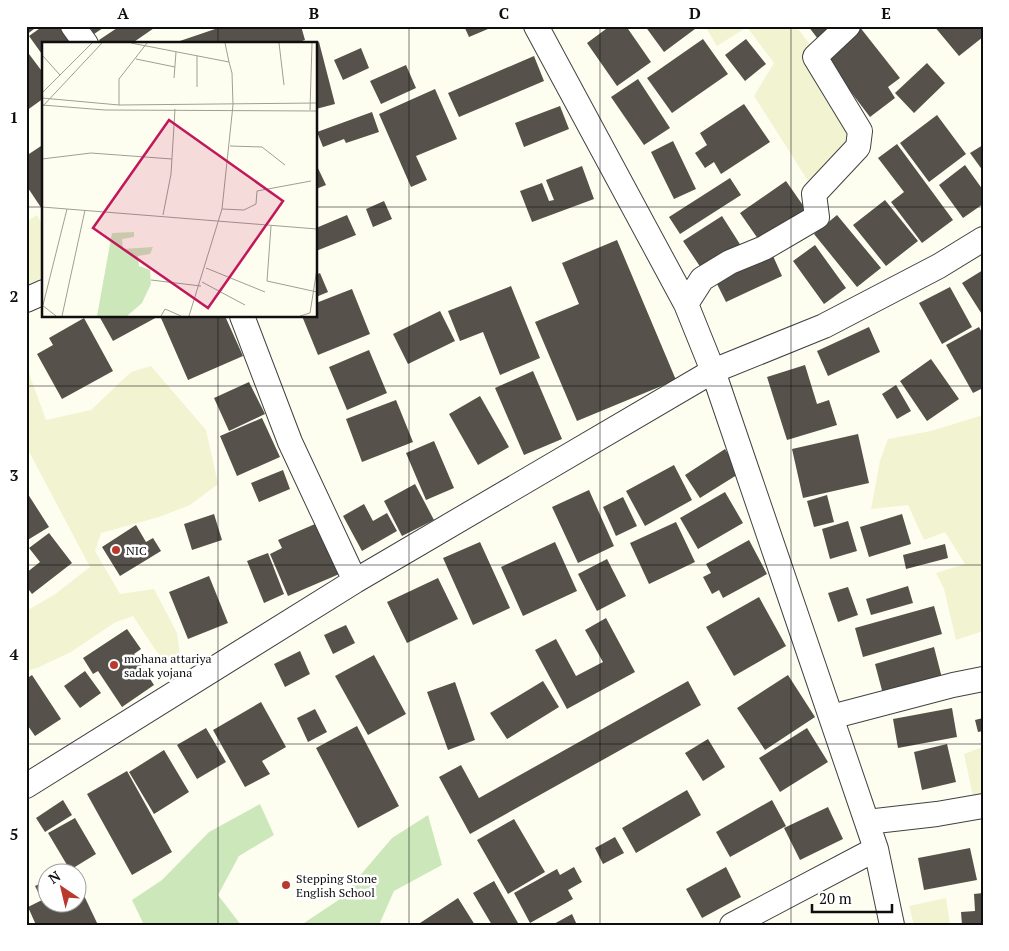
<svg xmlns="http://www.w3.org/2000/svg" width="1009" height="951" viewBox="0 0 1009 951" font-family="'PT Serif',serif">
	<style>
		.farmland { fill: #f1f3d1 }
		.green { fill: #cce8bb }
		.building { fill: #56514b }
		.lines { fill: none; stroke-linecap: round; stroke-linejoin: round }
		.minor-casing { stroke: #414141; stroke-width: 26 }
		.minor { stroke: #fff; stroke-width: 24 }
		.grid { fill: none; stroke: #0e0e0e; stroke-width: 1; stroke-opacity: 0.55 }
		.poi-dot { fill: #b9392c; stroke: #fff; stroke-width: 2 }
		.labels { text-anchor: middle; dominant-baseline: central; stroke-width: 5; stroke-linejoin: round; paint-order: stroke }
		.poi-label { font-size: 12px; fill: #0e0e0e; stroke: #fff; text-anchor: start }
		.inset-road { fill: none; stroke: #9e9e96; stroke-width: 1 }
		.view { fill: #c2185b; fill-opacity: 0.15; stroke: #c2185b; stroke-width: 2.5 }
		.inset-edge { fill: none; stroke: #0e0e0e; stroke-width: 2.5 }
		.neatline { fill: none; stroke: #0e0e0e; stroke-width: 2 }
		.grid-label { font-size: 16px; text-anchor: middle; font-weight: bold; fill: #0e0e0e }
	</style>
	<rect width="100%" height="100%" fill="#fefef0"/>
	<!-- farmland -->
	<path class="farmland" d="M705 26H796L811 46 852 137 808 181 754 96 774 63 747 27 717 46Z
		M37 215 44 228V277L26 285V222Z
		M26 365 46 420 91 410 131 372 151 366 206 430 218 484 190 505 159 517 101 533 95 551 120 594 154 589 177 633 181 663H164L133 616 114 623 71 652 37 668 26 671V611L54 595 90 567 26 446Z
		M983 415V631L956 640 944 589 936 573 965 564 945 532 924 540 908 505 871 509 880 461 888 439 931 431Z
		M983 747V794L973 796 964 754Z
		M946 898 950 925H914L909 906Z"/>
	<!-- green -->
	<path class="green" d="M260 804 274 835 239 856 218 895 241 925H144L132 900 162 880 209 832Z
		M428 815 442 865 394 891 379 925H301L340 899 392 838Z"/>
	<!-- building -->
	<path class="building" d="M26 26H38L26 35Z
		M43 26H60L72 44H44V57L29 36Z
		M89 26H106L94 34Z
		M120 26H157L131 44H101L99 40Z
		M224 26H301L305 40 293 44H171Z
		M464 26H495L469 37Z
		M610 26H626L651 62 617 86 587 43Z
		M645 26H699L664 52Z
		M808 26H834L818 39Z
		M857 26H859L900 78 888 87 895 98 870 117 822 54Z
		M934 26H983V37L959 56Z
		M703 39 728 74 672 113 647 78Z
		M746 39 766 64 745 81 725 55Z
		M319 42 335 104 316 109V43Z
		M361 48 369 68 343 80 334 60Z
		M26 50 44 74V98L26 111Z
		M534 56 544 81 459 117 448 93Z
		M927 63 945 83 914 113 895 93Z
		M406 65 416 88 381 104 370 81Z
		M638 79 670 128 644 145 611 97Z
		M435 89 457 139 416 156 427 180 411 187 379 114Z
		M744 104 770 142 721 174 714 162 705 168 695 153 707 145 700 133Z
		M560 106 569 129 524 147 515 123Z
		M372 112 379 132 346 143 344 139 323 147 317 132Z
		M937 115 966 154 929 182 900 143Z
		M673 141 696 189 674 199 651 152Z
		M44 144V212L26 185V156Z
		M897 144 953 220 922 243 891 202 904 192 878 158Z
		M983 145V171L970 153Z
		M316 164 326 185 316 189Z
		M965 165 983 190V204L963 218 939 185Z
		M582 166 594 199 532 222 520 191 542 183 549 201 554 200 546 180Z
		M730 178 741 195 680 234 669 217Z
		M786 181 809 214 763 246 740 213Z
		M885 200 918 241 886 266 853 225Z
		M384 201 392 219 373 227 366 209Z
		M347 215 356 235 316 251V228Z
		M837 215 881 268 857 287 814 234Z
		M722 216 743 249 705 274 683 241Z
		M617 240 676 380 577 421 535 322 579 304 562 263Z
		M815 245 846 288 824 304 793 261Z
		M769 247 782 276 726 302 712 274Z
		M983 270V316L962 283Z
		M320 273 328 292 316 297V275Z
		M511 286 540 358 500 375 483 332 460 341 448 311Z
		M950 287 972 327 942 344 919 303Z
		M352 289 370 334 318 355 302 316H316V303Z
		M440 311 455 341 408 364 393 334Z
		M99 316H159L113 341Z
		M166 316H225L243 356 188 380 161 318Z
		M84 318 113 371 62 399 37 354 53 345 49 338Z
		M869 327 880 352 828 376 817 351Z
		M979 327 983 334V388L973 393 946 345Z
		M369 350 387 393 347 410 329 367Z
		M931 359 959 399 927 421 900 381Z
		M805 365 817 404 829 400 837 425 787 440 767 377Z
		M533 371 562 439 524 455 495 388Z
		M249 382 265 414 229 431 214 398Z
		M896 385 911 411 897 419 882 394Z
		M480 396 509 447 478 465 449 414Z
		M396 400 413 442 362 462 346 419Z
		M262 418 280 457 237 476 220 436Z
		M858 434 869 483 803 498 792 449Z
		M434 441 454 488 426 500 406 453Z
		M725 449 740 473 700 498 685 475Z
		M674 465 692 500 645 526 626 491Z
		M283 470 290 489 259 502 251 483Z
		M415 484 434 520 402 536 384 501Z
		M589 490 614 546 578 563 552 507Z
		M26 491 49 527 26 541Z
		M725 492 743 523 698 549 680 518Z
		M827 495 834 522 814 527 807 501Z
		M623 497 637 526 616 536 603 507Z
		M364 504 373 521 387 513 397 531 362 551 343 516Z
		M214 514 222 540 192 550 184 524Z
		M902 514 911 544 869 557 860 527Z
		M322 521 344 572 288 596 270 554 282 548 278 540Z
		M848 521 857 551 830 559 822 529Z
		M676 522 695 562 649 584 630 543Z
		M136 525 146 542 153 538 161 551 120 576 102 547Z
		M49 533 72 563 32 594 26 586V573L40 562 29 548Z
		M749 540 767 574 723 598 719 590 712 594 703 577 711 573 706 564Z
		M480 542 510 608 473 625 443 558Z
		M555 542 577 591 523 616 501 567Z
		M945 544 948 558 906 569 903 555Z
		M268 553 284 594 264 603 247 561Z
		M607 559 626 596 597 611 578 574Z
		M209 576 228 623 188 639 169 592Z
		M438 578 458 619 407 643 387 602Z
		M908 586 913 603 871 615 866 599Z
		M848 587 858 615 838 622 828 593Z
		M759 597 786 646 734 676 706 627Z
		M934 606 942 634 863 657 855 628Z
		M606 618 635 672 567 709 535 650 556 639 576 676 603 662 585 630Z
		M346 625 355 643 333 654 324 635Z
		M127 629 141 649 134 654 154 685 122 707 98 671 93 674 83 658Z
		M934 647 943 682 884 698 875 664Z
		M300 651 310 674 285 687 274 664Z
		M374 655 406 714 368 735 335 676Z
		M85 671 101 693 80 708 64 686Z
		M32 675 61 719 35 736 26 723V679Z
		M788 675 815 717 765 750 737 708Z
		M543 681 559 707 507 739 490 713Z
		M688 681 701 705 470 834 439 777 461 765 479 798Z
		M455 682 475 740 448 750 427 692Z
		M261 702 286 747 262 761 270 774 245 787 213 730Z
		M952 708 957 737 898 748 893 719Z
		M315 709 327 732 308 742 297 718Z
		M983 718V731L978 732 975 720Z
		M357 726 399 806 358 828 316 748Z
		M206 728 226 762 197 779 177 745Z
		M807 728 828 762 780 792 759 758Z
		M708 739 725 767 703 781 685 753Z
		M947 744 956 782 922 790 914 752Z
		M164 750 189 792 154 814 129 772Z
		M127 771 172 852 132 875 87 794Z
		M687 790 701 815 636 853 622 828Z
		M63 800 72 815 45 832 36 818Z
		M772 800 786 826 730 857 716 832Z
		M828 807 843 839 800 860 784 828Z
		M75 818 96 854 70 870 48 833Z
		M514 819 545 872 508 894 477 840Z
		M615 837 624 853 603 864 595 848Z
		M970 848 977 880 924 890 918 858Z
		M574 867 582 882 568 890 573 899 530 923 514 893 557 869 560 875Z
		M726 867 741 897 702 918 686 889Z
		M48 880V904H78V883L98 925H36L28 907 42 900 35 886Z
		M494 881 518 923 515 925H492L473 893Z
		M983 893V925H962L961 912 975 911 974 894Z
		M458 898 475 925H417Z
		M572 914 577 925H552Z"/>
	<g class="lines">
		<!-- minor casing -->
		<g class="minor-casing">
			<path id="minor" d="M73 26 86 44
				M536 26 686 304 713 371 876 849 892 925
				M26 300 44 292
				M686 304 702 279 730 262 764 248 817 217 814 194 858 147 860 131 815 57 848 26
				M242 316 290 442 355 581
				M831 717 953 685 983 679
				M26 786 355 581 713 371 824 326 939 266 983 239
				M867 822 937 814 983 806
				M732 925 876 849"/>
		</g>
		<!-- minor -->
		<use href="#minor" class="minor"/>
	</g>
	<!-- grid -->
	<path class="grid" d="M218 26V44M409 26V925M600 26V925M791 26V925M26 207H44M316 207H983M218 316V925M26 386H983M26 565H983M26 744H983"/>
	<!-- markers -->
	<g class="poi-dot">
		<circle cx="116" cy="550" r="5"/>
		<circle cx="114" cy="665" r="5"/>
		<circle cx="286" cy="885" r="5"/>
	</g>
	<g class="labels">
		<!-- poi labels -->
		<g class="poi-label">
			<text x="126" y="550">NIC</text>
			<text x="124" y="658">mohana attariya<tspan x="124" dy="14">sadak yojana</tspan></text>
			<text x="296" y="878">Stepping Stone<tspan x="296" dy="14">English School</tspan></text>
		</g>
	</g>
	<!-- overview -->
	<g transform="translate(42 42)">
		<rect width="275" height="275" fill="#fefef0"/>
		<path d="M92 190V195L80 197 81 207 111 205 108 212 96 214 97 224 108 228 109 242 100 261 85 274H55L70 191Z" fill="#cce8bb"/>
		<path class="inset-road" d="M89 1 187 20 190 31 191 63 180 167 147 274M183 1 187 20M237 1 242 43M0 13 18 33M94 17 133 25M132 36 134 10M155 45V14M0 51 50 1M0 56 77 63 275 61M0 63 63 68 275 69M77 63V37L105 1M0 65 60 1M268 68 270 1M188 104 220 105 243 123M0 117 49 111 130 117M0 165 275 187M180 167 202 168 214 162 215 149 269 139M121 173 129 132 133 67M229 184 225 239 275 250M164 226 223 250M109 238 159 244M160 240 203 263M0 263 14 274M1 263 25 167M20 274 43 168M119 274 123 267 139 274M258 274 268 271 275 227"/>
		<path class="view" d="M127 78 241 159 166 266 51 186Z"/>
		<rect width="275" height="275" class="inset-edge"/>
	</g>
	<!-- border -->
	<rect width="1009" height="951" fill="none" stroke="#ffffff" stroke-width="55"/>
	<!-- north arrow -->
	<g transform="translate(62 888) rotate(325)"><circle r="24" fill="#ffffff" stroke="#9f9f9f"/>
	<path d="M0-4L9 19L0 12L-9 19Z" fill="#b9392c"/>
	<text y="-8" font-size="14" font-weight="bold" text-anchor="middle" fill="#0e0e0e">N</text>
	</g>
	<!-- scale -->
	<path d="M812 904v8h80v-8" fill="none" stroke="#0e0e0e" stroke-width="2.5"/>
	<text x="819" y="904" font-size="15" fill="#0e0e0e" stroke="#ffffff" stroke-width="4" paint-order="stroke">20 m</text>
	<rect x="28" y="28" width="954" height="896" class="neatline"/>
	<g class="grid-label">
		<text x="123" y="19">A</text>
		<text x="314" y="19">B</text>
		<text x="504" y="19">C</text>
		<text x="695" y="19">D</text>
		<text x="886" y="19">E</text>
		<text x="14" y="123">1</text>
		<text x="14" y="302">2</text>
		<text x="14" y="481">3</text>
		<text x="14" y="660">4</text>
		<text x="14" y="840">5</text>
	</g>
</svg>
